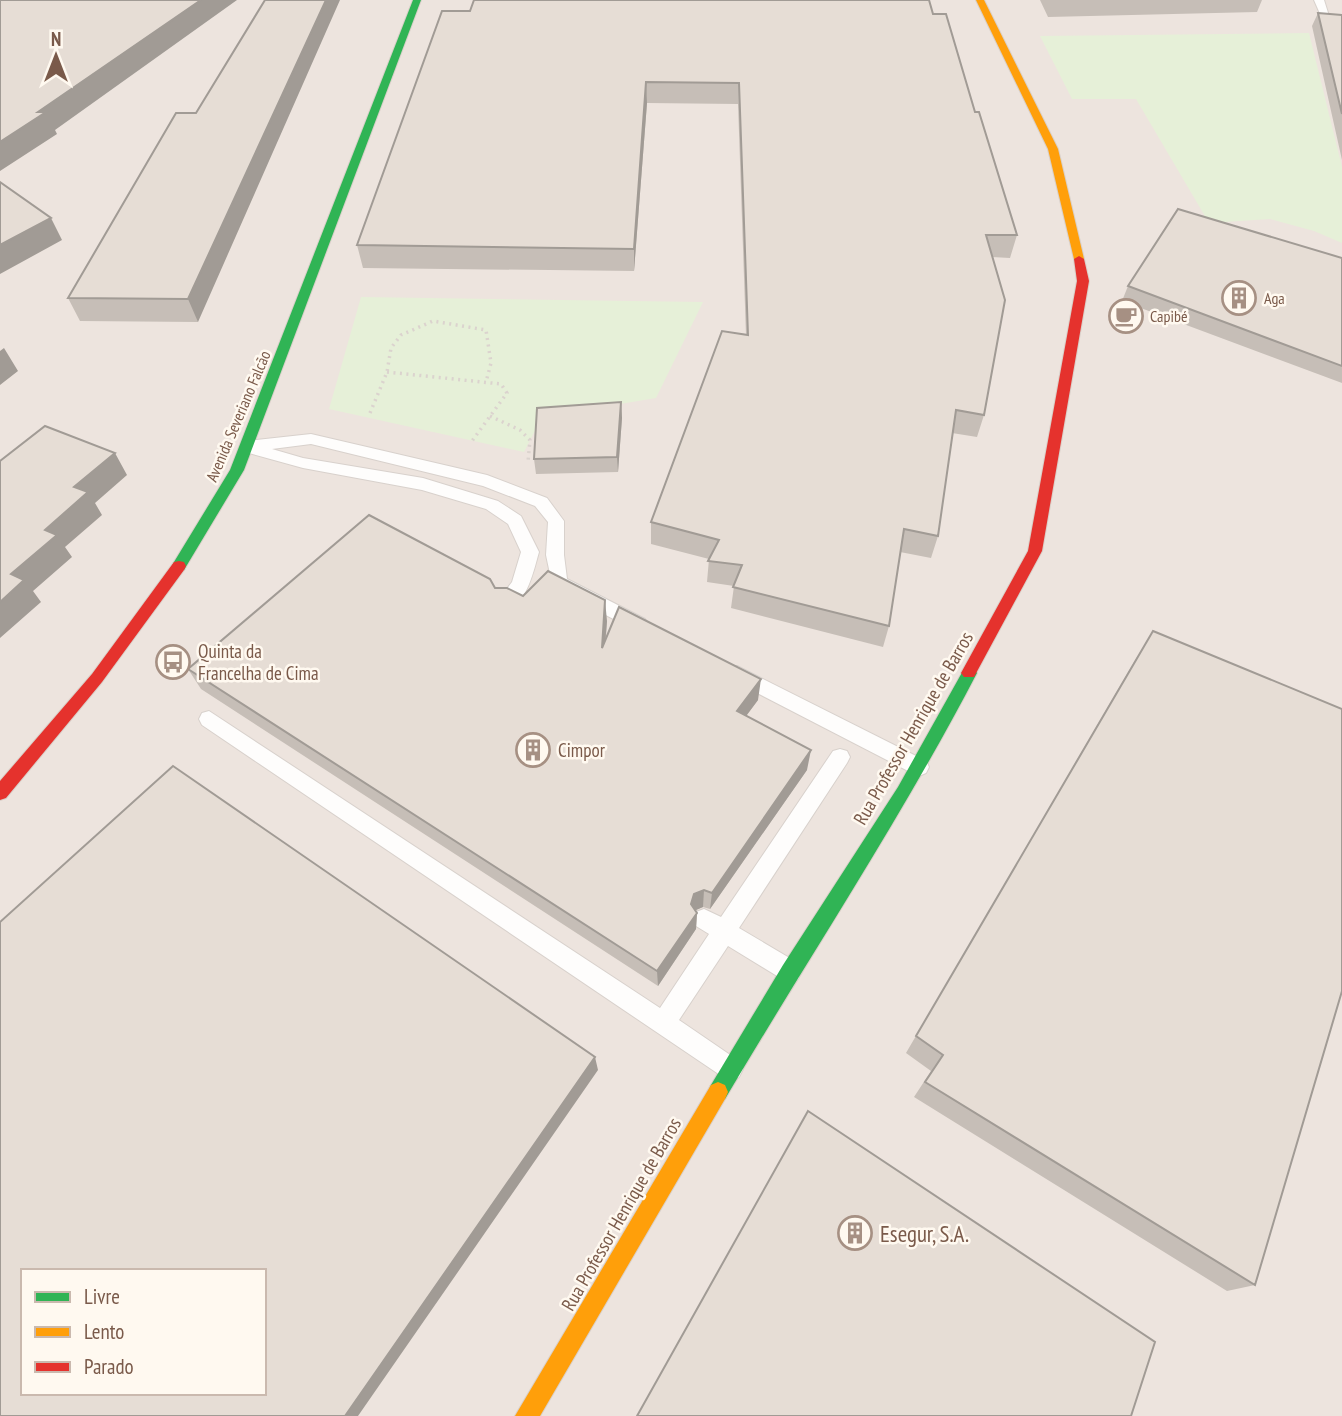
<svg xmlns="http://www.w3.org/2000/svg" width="1342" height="1416" viewBox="0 0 1342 1416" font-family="'PT Sans Narrow',sans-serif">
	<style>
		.industrial { fill: #ede4de; fill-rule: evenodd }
		.green { fill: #e6f0d8 }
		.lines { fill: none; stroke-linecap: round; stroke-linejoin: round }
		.lane-casing { stroke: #d8d1cc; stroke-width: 2 }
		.fast-casing { stroke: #d9d0c9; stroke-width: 2 }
		.slow-casing { stroke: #d9d0c9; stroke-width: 2 }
		.jam-casing { stroke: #d9d0c9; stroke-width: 2 }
		.path { stroke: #dbd3ce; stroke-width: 3.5; stroke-dasharray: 2 4.5; stroke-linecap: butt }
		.lane { fill: #fefdfc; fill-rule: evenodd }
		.fast { fill: #30b455; fill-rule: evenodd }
		.slow { fill: #ff9f0a; fill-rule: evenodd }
		.jam { fill: #e5322d; fill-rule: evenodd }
		.wall { fill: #c6beb7 }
		.shaded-wall { fill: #a19b95 }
		.building { fill: #e6ddd5; stroke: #a19b95; stroke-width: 2; fill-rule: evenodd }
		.labels { text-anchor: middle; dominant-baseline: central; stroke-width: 5; stroke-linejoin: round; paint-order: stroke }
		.far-poi-label { font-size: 16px; fill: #7a5a4a; stroke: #fff9f0; text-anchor: start }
		.far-street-label { font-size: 16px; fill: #7a5a4a; stroke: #fff9f0 }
		.poi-label { font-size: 19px; fill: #7a5a4a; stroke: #fff9f0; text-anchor: start }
		.street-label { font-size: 19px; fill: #7a5a4a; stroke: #fff9f0 }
		.near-poi-label { font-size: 23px; fill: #7a5a4a; stroke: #fff9f0; text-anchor: start }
	</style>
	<rect width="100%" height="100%" fill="#f9f4ee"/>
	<!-- industrial -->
	<path class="industrial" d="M0 0H1342V1416H0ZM23 1271H264V1393H23Z"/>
	<!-- green -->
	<path class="green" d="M1309 33 1342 167V243L1314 231 1270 219 1209 223 1136 99H1072L1040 36Z
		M361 297 703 302 656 398 542 417 524 452 329 409Z"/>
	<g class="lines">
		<!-- lane casing -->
		<g class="lane-casing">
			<path id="lane" d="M1314 0H1324L1329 16H1321Z
				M311 434 487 475 547 498 564 521V555L567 579 645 619 648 624 645 629H633L553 588 546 555 548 522 535 506 483 486 311 444 272 449 303 458 423 478 498 501 521 516 539 552C534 569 525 615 500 607L497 602 512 582 521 552 508 524 486 509 422 490 303 468 249 453 240 446 248 441Z
				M737 666 926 761 929 767 926 773 919 776 912 773 730 679 728 674 730 669Z
				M209 711 660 1008 709 934 696 926 693 919 696 912 704 909 721 917 833 751 840 749 847 751 850 757 847 763 739 928 798 963 801 971 798 979 790 982 782 979 728 946 679 1020 739 1061 743 1069 739 1077 731 1081 723 1077 202 725 199 719 202 713Z"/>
		</g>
		<!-- fast casing -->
		<g class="fast-casing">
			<path id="fast" d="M413 0H421L244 470 184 570H174L172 566 174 562 230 470Z
				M969 667 974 669 977 673C901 819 809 957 725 1099L718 1102 711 1099 708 1092 711 1085 783 965 898 787 964 669Z"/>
		</g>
		<!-- slow casing -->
		<g class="slow-casing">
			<path id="slow" d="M976 0H984L1058 149 1084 259 1083 261 1074 259 1048 149Z
				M718 1082 725 1085 728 1092 725 1099 540 1416H515L711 1085Z"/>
		</g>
		<!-- jam casing -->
		<g class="jam-casing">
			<path id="jam" d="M1079 256 1084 259 1089 281 1042 551 974 677H964L961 673 1028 551 1077 281 1074 259Z
				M179 561 184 562 186 566 184 570 102 682 6 798 0 800V781L92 674 174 562Z"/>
		</g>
		<!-- path -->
		<path class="path" d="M387 372 501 384 507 393 472 441
			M370 413 387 372 391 348 401 335 433 321 486 330 491 363 486 382
			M490 416 520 430 530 440 528 462"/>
		<!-- lane -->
		<use href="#lane" class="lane"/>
		<!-- fast -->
		<use href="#fast" class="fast"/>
		<!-- slow -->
		<use href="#slow" class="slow"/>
		<!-- jam -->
		<use href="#jam" class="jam"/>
	</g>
	<!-- wall -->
	<path class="wall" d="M1040 0H1262L1257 12 1048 17Z
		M442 11 933 14 975 112 1017 235 1010 258 992 257 984 415 977 437 952 433 938 536 931 558 900 552 889 626 883 647 731 608 734 586 707 582 709 559 651 544V522L746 335 738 104 647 103 634 271 363 268 357 245Z
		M1318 13 1342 15V160L1312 26Z
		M176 113 198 322 80 321 68 298Z
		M1342 258V383L1122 301 1128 286Z
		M621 402 622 418 618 472 536 474 534 459Z
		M495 588 607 621 606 638 758 700 746 716 807 770 710 909 703 907 695 910 697 913 696 929 658 986 201 689 188 669Z
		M1137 657 1255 1285 1227 1291 914 1097 931 1071 906 1053Z"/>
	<!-- shaded-wall -->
	<path class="shaded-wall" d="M201 0H237L55 130 57 134 0 171V142L38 112Z
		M326 0H340L198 322 188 299Z
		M646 82 647 103 634 271V249Z
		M51 218 62 240 0 274V245Z
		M4 348 18 371 0 385V351Z
		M621 402 622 418 618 472 617 457Z
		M115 453 127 475 95 503 102 515 65 547 72 557 33 591 41 602 0 638V602L11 574 45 530 74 487Z
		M605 600 607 621 603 668 602 648Z
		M761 679 758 700 735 731 737 711Z
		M811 750 807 770 710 909 712 893Z
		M704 890 703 907 694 911 691 904 694 894Z
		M697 913 696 929 658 986 657 971Z
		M595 1057 598 1070 358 1416H345Z"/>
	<!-- building -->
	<path class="building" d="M0 0H201L38 112H46L0 142Z
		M265 0H326L188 299 68 298 176 113H196Z
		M474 0H929L933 14H946L975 112H979L1017 235H986L1005 300 984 415 956 410 938 536 904 529 889 626 733 587 742 565 708 561 719 540 651 522 722 331 748 335 739 83 646 82 634 249 357 245 442 11H470Z
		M1318 13 1342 15V114Z
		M0 182 51 218 0 245Z
		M1178 209 1342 258V366L1128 286Z
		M621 402 617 457 534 459 537 408Z
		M45 426 115 453 74 487 88 492 45 530 57 535 11 574 24 580 0 602V461Z
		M369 515 490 579 495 588H507L523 596 548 571 605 600 602 648 619 607 761 679 737 711 811 750 712 893 704 890 694 894 691 904 697 913 657 971 188 669Z
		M1153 631 1342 709V991L1255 1285 925 1082 943 1055 916 1036Z
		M173 766 595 1057 345 1416H0V922ZM23 1271H264V1393H23Z
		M808 1111 1155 1342 1131 1416H637Z"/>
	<!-- icons -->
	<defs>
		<g id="building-ring" transform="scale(1.75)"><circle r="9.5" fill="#fff9f0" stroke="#a69083" stroke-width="1.5"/><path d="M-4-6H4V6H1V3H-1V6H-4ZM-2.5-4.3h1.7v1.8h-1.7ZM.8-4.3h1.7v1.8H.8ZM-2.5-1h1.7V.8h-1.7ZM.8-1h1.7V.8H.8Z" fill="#a69083"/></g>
		<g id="cafe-ring" transform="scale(1.75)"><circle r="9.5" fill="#fff9f0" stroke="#a69083" stroke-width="1.5"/><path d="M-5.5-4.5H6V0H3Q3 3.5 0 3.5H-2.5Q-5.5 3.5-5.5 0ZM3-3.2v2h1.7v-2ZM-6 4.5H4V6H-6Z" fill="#a69083"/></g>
		<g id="bus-ring" transform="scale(1.75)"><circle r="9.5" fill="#fff9f0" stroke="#a69083" stroke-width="1.5"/><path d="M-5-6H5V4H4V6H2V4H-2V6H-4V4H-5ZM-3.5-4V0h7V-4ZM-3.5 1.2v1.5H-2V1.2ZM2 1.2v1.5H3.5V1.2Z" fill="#a69083"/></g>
	</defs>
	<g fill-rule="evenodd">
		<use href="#building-ring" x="1239" y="298"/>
		<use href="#cafe-ring" x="1126" y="316"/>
		<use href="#bus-ring" x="173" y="662"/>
		<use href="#building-ring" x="533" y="750"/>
		<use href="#building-ring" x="855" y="1233"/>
	</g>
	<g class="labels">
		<!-- far-poi labels -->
		<g class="far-poi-label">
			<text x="1264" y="298">Aga</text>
			<text x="1150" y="316">Capibé</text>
		</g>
		<!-- far-street labels -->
		<g class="far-street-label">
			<text transform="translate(238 416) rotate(-67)">Avenida Severiano Falcão</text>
		</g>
		<!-- poi labels -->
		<g class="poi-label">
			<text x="198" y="651">Quinta da<tspan x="198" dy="22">Francelha de Cima</tspan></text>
			<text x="558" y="750">Cimpor</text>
		</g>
		<!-- street labels -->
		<g class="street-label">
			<text transform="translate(913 728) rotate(-60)">Rua Professor Henrique de Barros</text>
			<text transform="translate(621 1214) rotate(-60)">Rua Professor Henrique de Barros</text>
		</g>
		<!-- near-poi labels -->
		<g class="near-poi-label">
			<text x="880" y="1233">Esegur, S.A.</text>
		</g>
	</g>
	<!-- legend -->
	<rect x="21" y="1269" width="245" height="126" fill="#fff9f0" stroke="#cab9ae" stroke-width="2"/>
	<rect x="35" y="1292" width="35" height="10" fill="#30b455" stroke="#cab9ae" stroke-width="2"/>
	<text x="84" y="1304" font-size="21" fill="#7a5a4a">Livre</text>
	<rect x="35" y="1327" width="35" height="10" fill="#ff9f0a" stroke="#cab9ae" stroke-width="2"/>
	<text x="84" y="1339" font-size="21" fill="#7a5a4a">Lento</text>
	<rect x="35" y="1362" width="35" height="10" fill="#e5322d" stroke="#cab9ae" stroke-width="2"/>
	<text x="84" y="1374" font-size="21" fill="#7a5a4a">Parado</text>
	<!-- north arrow -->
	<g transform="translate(56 56)" stroke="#fff9f0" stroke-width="5" paint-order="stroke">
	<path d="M0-5L12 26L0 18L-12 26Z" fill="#7a5a4a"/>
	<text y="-10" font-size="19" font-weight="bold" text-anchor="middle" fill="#7a5a4a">N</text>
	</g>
</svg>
